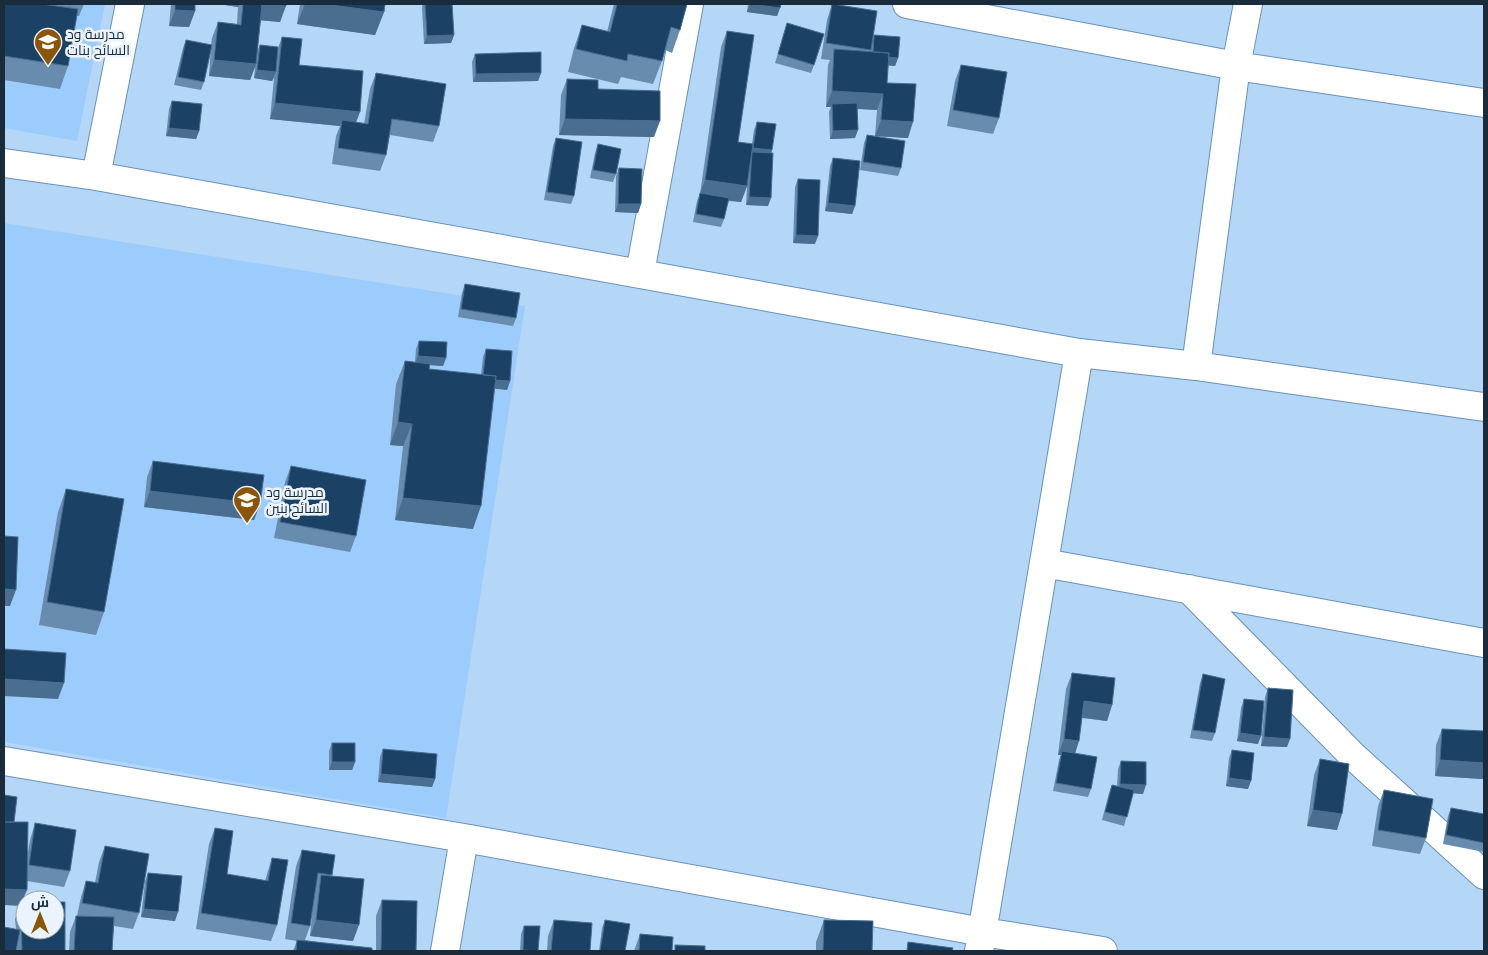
<svg xmlns="http://www.w3.org/2000/svg" width="1488" height="955" viewBox="0 0 1488 955" font-family="'Space Grotesk',Cairo,sans-serif">
	<style>
		.built { fill: #9bccfb }
		.lines { fill: none; stroke-linecap: round; stroke-linejoin: round }
		.minor-casing { stroke: #6992b8; stroke-width: 30 }
		.minor { stroke: #fff; stroke-width: 28 }
		.wall { fill: #688cae }
		.shaded-wall { fill: #496e90 }
		.building { fill: #1b4264; stroke: #496e90 }
		.labels { text-anchor: middle; dominant-baseline: central; stroke-width: 5; stroke-linejoin: round; paint-order: stroke }
		.poi-label { font-size: 14px; fill: #1a2b3b; stroke: #ebf4fc; text-anchor: start }
	</style>
	<rect width="100%" height="100%" fill="#b4d6f7"/>
	<!-- built -->
	<path class="built" d="M4 4H105L77 141 4 128Z
		M4 223 525 306 446 818 4 742Z"/>
	<g class="lines">
		<!-- minor casing -->
		<g class="minor-casing">
			<path id="minor" d="M907 4 1236 66 1484 103
				M4 163 96 176 1079 353 1196 366 1484 407
				M96 176 130 4
				M640 273 689 4
				M1196 366 1236 66 1248 4
				M1044 563 1484 643
				M1189 589 1352 755 1484 875
				M4 761 464 838 983 932 1103 951
				M445 951 464 838
				M979 951 1079 353"/>
		</g>
		<!-- minor -->
		<use href="#minor" class="minor"/>
	</g>
	<!-- wall -->
	<path class="wall" d="M4 4H84L79 16H77L68 66 60 89 4 80Z
		M171 4H195V11L189 27 169 26Z
		M225 4H286L280 22 261 20 257 51 260 45 278 48 282 37 299 65 356 122 364 124 370 89 376 73 439 126 433 142 390 135 386 155 380 171 332 164 336 136 340 126 270 119 274 78 272 81 254 78 255 67 250 80 209 76 211 46 204 82 201 90 174 85 183 48 186 40 211 45 212 38 218 22 237 24 238 7 225 5Z
		M300 4H385L384 12 375 35 297 24Z
		M423 4H452L454 35 451 43 424 44 422 7Z
		M614 4H687L680 30 672 53 665 50 662 61 653 84 621 77 618 84 568 72 574 48 582 25 607 32Z
		M748 4H781L777 16 747 12Z
		M832 4 873 38 874 35 898 58 895 66 888 65 887 83 908 138 875 136 877 110 857 109 855 138 830 139 829 112 831 107H826L828 65 830 60 821 59 827 20Z
		M787 23 814 65 811 73 775 63Z
		M727 31 738 142 752 144 754 130 757 122 772 150 771 153 768 206 746 205 747 186 741 202 728 201 724 219 721 227 693 222 697 201 700 194 721 47Z
		M475 54 541 73 538 81 473 82 472 62Z
		M961 65 999 118 993 134 947 126 955 81Z
		M567 79 598 89 654 137 559 135 561 95Z
		M172 101 199 131 196 139 166 136 169 109Z
		M867 135 901 168 898 176 860 170 864 143Z
		M556 138 574 196 571 204 544 200 553 146Z
		M598 144 616 174 613 182 590 178 595 153Z
		M833 158 855 206 852 214 825 211 830 166Z
		M619 168 641 204 638 213 615 212 616 176Z
		M798 179 815 244 793 243 795 187Z
		M465 284 516 318 513 326 458 317 462 293Z
		M419 341 446 358 443 366 430 365 429 369 481 375 483 357 486 349 510 381 507 390 494 388 473 529 395 520 403 446 390 445 396 384 405 361 415 362 416 349Z
		M153 461 260 504 254 520 144 507 147 477Z
		M291 466 356 536 350 552 274 538 285 482Z
		M66 489 104 612 96 635 39 625 58 512Z
		M1072 673 1112 705 1107 721 1082 718 1075 754 1091 789 1088 797 1053 791 1059 760 1061 755H1058L1066 689Z
		M1203 674 1215 733 1212 741 1190 738 1200 683Z
		M1268 688 1287 747 1261 746 1265 697Z
		M1244 699 1258 744 1237 741 1241 708Z
		M1442 729 1483 779 1435 776 1436 745Z
		M332 743 355 762 352 770H329V751Z
		M383 749 435 779 432 787 378 782 380 757Z
		M1232 750 1248 789 1226 786 1229 758Z
		M1320 759 1337 830 1307 826 1314 775Z
		M1121 761 1143 794 1133 793 1124 826 1102 820 1109 793 1112 785 1117 786 1118 769Z
		M1384 790 1426 838 1420 854 1372 846 1378 806Z
		M1451 808 1484 814V852L1443 844 1448 816Z
		M14 822 28 852 30 840 35 823 70 871 64 887 27 881 22 903 65 951H4L16 929 15 919 20 906Z
		M215 828 227 874 265 881 267 874 272 858 277 925 271 941 196 929 209 844Z
		M105 846 139 913 133 929 114 926 112 951H69L70 932 76 916H77L81 897 86 881 95 883 99 862Z
		M302 850 335 855 331 876 353 941 310 936 313 904 310 926 305 940 372 951H293L297 941 285 939 296 866Z
		M148 873 175 921 141 917 145 881Z
		M382 900 416 951H376V916Z
		M554 920 590 951H547L548 936Z
		M605 920 625 951H599L602 928Z
		M824 920 872 951H816V942Z
		M524 926 538 951H520L521 934Z
		M640 934 672 951H634Z"/>
	<!-- shaded-wall -->
	<path class="shaded-wall" d="M225 4H240L238 7 225 5Z
		M262 4 286 6 280 22 257 20Z
		M305 4H323L384 12 375 35 297 24Z
		M750 4 780 8 777 16 747 12Z
		M175 10 195 11 189 27 169 26Z
		M454 35 451 43 424 44 427 36Z
		M872 55 898 58 895 66 869 64Z
		M214 60 256 64 250 80 209 76Z
		M257 70 276 72 272 81 254 78Z
		M541 73 538 81 473 82 476 74Z
		M832 91 883 94 877 110 832 107V104L831 107H826Z
		M275 103 360 112 354 128 342 120 340 126 270 119Z
		M565 119 660 121 654 137 559 135Z
		M881 120 913 122 908 138 875 136Z
		M169 128 199 131 196 139 166 136Z
		M858 130 855 138 830 139 833 131Z
		M753 148 772 150 769 158 751 153Z
		M705 180 747 186 741 202 699 196Z
		M749 197 771 198 768 206 746 205Z
		M828 203 855 206 852 214 825 211Z
		M618 204H641L638 213 615 212Z
		M796 235 818 236 815 244 793 243Z
		M418 356 446 358 443 366 415 364Z
		M483 379 510 381 507 390 480 387Z
		M398 422 412 424 403 446 390 445Z
		M150 491 260 504 254 520 144 507Z
		M403 498 481 506 473 529 395 520Z
		M4 589 16 590 10 606H4Z
		M4 679 64 683 58 699 4 696Z
		M1084 701 1112 705 1107 721 1078 717Z
		M1240 733 1261 736 1258 744 1237 741Z
		M1264 737 1290 739 1287 747 1261 746Z
		M1064 739 1079 741 1074 757 1062 751 1061 755H1058Z
		M1440 760 1484 763V776L1483 779 1435 776Z
		M332 762H355L352 770H329Z
		M381 774 435 779 432 787 378 782Z
		M1229 778 1251 781 1248 789 1226 786Z
		M1120 784 1146 785 1143 794 1117 792Z
		M1313 810 1342 814 1337 830 1307 826Z
		M4 889 27 890 20 906 4 905Z
		M144 909 178 912 175 921 141 917Z
		M316 920 359 925 353 941 310 936Z
		M523 950 538 951H522Z"/>
	<!-- building -->
	<path class="building" d="M4 4H42L78 9 68 66 4 56Z
		M175 4H195V11L175 10Z
		M243 4H262L256 64 214 60 218 22 241 25Z
		M265 4H286V6Z
		M323 4H385L384 12Z
		M425 4H452L454 35 427 36Z
		M617 4H687L680 30 671 27 662 61 628 54 627 61 576 49 582 25 610 32Z
		M750 4H781L780 8Z
		M832 4 877 11 871 50 826 43Z
		M787 23 824 34 814 65 778 54Z
		M727 31 754 35 738 142 753 144 747 186 705 180Z
		M874 35 900 37 898 58 888 57 889 53 873 52Z
		M282 37 302 39 299 65 363 71 360 112 275 103Z
		M186 40 212 45 204 82 178 77Z
		M260 45 278 47 276 72 257 70Z
		M834 49 889 53 887 83 916 84 913 122 881 120 883 94 832 91Z
		M541 52V73L476 74 475 54Z
		M961 65 1007 72 999 118 953 110Z
		M376 73 446 84 439 126 392 119 386 155 338 148 342 120 368 124Z
		M567 79 598 80V89L660 91V121L565 119Z
		M172 101 202 104 199 131 169 128Z
		M857 103 858 130 833 131 832 104Z
		M757 122 776 124 772 150 753 148Z
		M867 135 905 141 901 168 863 162Z
		M556 138 582 142 574 196 547 192Z
		M598 144 621 149 616 174 593 170Z
		M752 152 773 153 771 198 749 197Z
		M833 158 860 161 855 206 828 203Z
		M619 168 642 169 641 204H618Z
		M798 179 820 180 818 236 796 235Z
		M700 193 729 198 724 219 696 214Z
		M465 284 520 293 516 318 461 309Z
		M419 341 447 342 446 358 418 356Z
		M486 349 512 351 510 381 495 380 496 376 483 375Z
		M405 361 430 364 429 369 496 376 481 506 403 498 412 424 398 422Z
		M153 461 264 475 260 504 150 491Z
		M291 466 366 480 356 536 280 522Z
		M66 489 124 499 104 612 47 602Z
		M4 536 18 537 16 590 4 589Z
		M4 649 66 653 64 683 4 679Z
		M1072 673 1115 678 1112 705 1084 701 1079 741 1064 739Z
		M1203 674 1225 679 1215 733 1193 730Z
		M1268 688 1293 690 1290 739 1264 737Z
		M1244 699 1264 701 1261 736 1240 733Z
		M1442 729 1484 731V763L1440 760Z
		M332 743H355V762H332Z
		M383 749 437 754 435 779 381 774Z
		M1232 750 1254 753 1251 781 1229 778Z
		M1062 751 1097 757 1091 789 1056 783Z
		M1320 759 1349 764 1342 814 1313 810Z
		M1121 761 1146 762V785L1120 784Z
		M1112 785 1134 790 1127 817 1105 812Z
		M1384 790 1433 799 1426 838 1378 830Z
		M4 795 17 797 14 822H4Z
		M1451 808 1484 814V843L1446 835Z
		M4 822H28L27 890 4 889Z
		M35 823 76 830 70 871 29 865Z
		M215 828 233 831 227 874 268 881 272 858 288 860 277 925 201 913Z
		M105 846 149 854 139 913 82 903 86 881 98 883Z
		M302 850 335 855 332 875 318 873 310 926 291 923Z
		M148 873 182 876 178 912 144 909Z
		M321 875 364 879 359 925 316 920Z
		M382 900 417 901 416 951H381Z
		M55 902H65V951H22L21 903H25V930H55Z
		M76 916 114 917 112 951H74Z
		M554 920 592 923 590 951H551Z
		M605 920 630 924 625 951H600Z
		M824 920 873 921 872 951H823Z
		M524 926H540L538 951 523 950Z
		M4 927 20 930 16 951H4Z
		M640 934 673 937 672 951H639Z
		M297 940 372 948V951H296Z
		M908 942 953 948 952 951H907Z
		M675 945 705 946V951H675Z"/>
	<!-- icons -->
	<defs>
		<g id="school-pin" transform="scale(1.4375)"><path d="M0 17L-7.5 6A9.5 9.5 0 1 1 7.5 6Z" fill="#8b5505" stroke="#ebf4fc"/><path d="M0-5L7-2L0 1L-7-2ZM-4 1L0 2.5L4 1V4Q0 6-4 4Z" fill="#fff"/></g>
	</defs>
	<g fill-rule="evenodd">
		<use href="#school-pin" x="48" y="42"/>
		<use href="#school-pin" x="247" y="500"/>
	</g>
	<g class="labels">
		<!-- poi labels -->
		<g class="poi-label">
			<text x="67" y="34">مدرسة ود<tspan x="67" dy="16">السائح بنات</tspan></text>
			<text x="266" y="492">مدرسة ود<tspan x="266" dy="16">السائح بنين</tspan></text>
		</g>
	</g>
	<!-- border -->
	<rect width="1488" height="955" fill="none" stroke="#1a2b3b" stroke-width="10"/>
	<!-- north arrow -->
	<g transform="translate(40 915)"><circle r="24" fill="#ebf4fc" stroke="#97a4af"/>
	<path d="M0-4L9 19L0 12L-9 19Z" fill="#8b5505"/>
	<text y="-8" font-size="14" font-weight="bold" text-anchor="middle" fill="#1a2b3b">ش</text>
	</g>
</svg>
